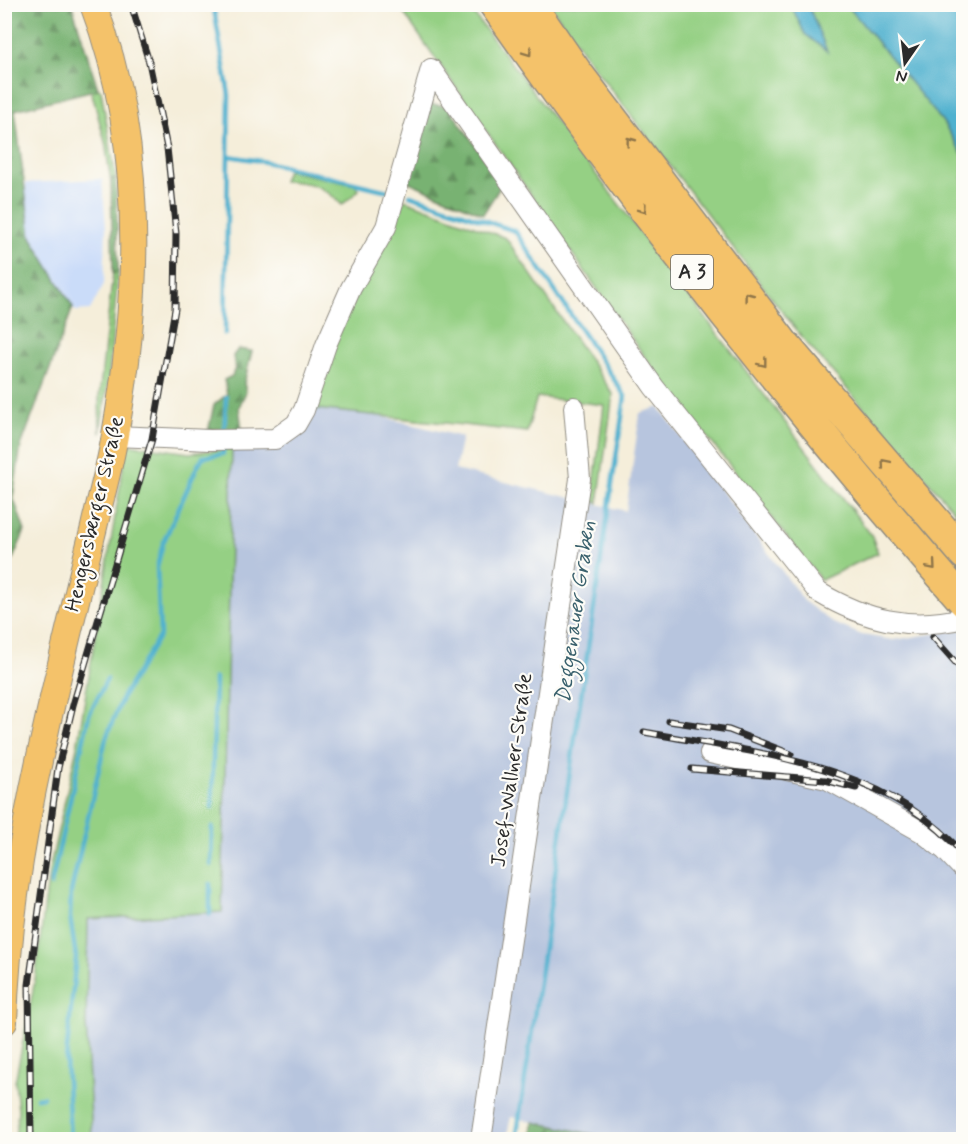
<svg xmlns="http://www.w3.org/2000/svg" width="968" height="1144" viewBox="0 0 968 1144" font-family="Mynerve,sans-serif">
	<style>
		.built { fill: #cadcf9 }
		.industrial { fill: #b7c5de }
		.green { fill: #95d084; stroke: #607e58; stroke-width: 1.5 }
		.forest { fill: url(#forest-firs); stroke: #526e4e; stroke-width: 1.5 }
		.water { fill: #50b1cf; stroke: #3e6e7d; stroke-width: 1.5 }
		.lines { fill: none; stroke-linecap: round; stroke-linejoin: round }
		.stream { stroke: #50b1cf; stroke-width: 4.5 }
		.minor-casing { stroke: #908c82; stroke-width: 22 }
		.major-casing { stroke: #908c82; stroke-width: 28 }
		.highway-casing { stroke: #908c82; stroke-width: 33 }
		.minor { stroke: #fff; stroke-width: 20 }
		.major { stroke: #f4c26a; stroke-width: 26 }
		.highway { stroke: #f4c26a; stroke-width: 30 }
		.rail-casing { stroke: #2b2b2b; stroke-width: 7 }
		.rail { stroke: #fdfcf7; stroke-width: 4.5; stroke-dasharray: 14; stroke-linecap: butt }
		.oneway { stroke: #90764a }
		.labels { text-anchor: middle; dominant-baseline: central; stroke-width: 4.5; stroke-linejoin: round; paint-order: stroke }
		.shield { fill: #fdfcf7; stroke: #6a6a68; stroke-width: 1.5 }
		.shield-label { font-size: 20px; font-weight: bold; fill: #2b2b2b }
		.street-label { font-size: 21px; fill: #2b2b2b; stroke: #fdfcf7 }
		.water-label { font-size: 22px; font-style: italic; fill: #3a616d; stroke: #fdfcf7 }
	</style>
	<defs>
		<pattern id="forest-firs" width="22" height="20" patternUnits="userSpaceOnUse" patternTransform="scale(1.5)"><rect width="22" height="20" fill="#78b272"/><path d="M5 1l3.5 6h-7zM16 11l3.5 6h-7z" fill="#63915e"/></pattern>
	</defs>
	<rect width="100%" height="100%" fill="#fdfcf7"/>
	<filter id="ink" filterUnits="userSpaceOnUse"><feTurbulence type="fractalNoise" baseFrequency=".0167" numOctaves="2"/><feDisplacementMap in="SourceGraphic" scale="12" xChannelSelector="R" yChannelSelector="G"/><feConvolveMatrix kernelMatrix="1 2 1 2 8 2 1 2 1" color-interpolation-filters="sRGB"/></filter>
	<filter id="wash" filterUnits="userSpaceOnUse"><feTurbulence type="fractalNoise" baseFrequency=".008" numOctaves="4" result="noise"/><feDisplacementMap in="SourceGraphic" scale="24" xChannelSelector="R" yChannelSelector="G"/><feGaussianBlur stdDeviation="1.35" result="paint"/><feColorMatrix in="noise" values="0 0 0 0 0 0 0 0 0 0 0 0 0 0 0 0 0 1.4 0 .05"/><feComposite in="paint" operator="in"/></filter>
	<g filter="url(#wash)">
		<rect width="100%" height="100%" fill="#f5eeda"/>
		<!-- built -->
		<path class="built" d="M102 179 106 229 104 284 90 310 76 311 57 297 35 258 26 222V183Z"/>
		<!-- industrial -->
		<path class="industrial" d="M320 401 462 437 455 470 626 511 640 413 659 407 805 602 833 623 862 635 893 640 963 629V1139L616 1140 511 1117 506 1139H92L86 1023 88 919 222 912 232 448 264 447Z"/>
		<!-- green -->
		<path class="green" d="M398 5H467L872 536 878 553 821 580 654 370Z
			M550 5H791L805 34 826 50 808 5H847L943 122 963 155V521L805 341 593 66Z
			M98 89 101 90 116 179 113 178 111 182 105 142 91 90Z
			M287 170 355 185 359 190 342 205C323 185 310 182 283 181Z
			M405 200 506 238 613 394 598 503 592 501 604 405 537 397 527 432 308 408 326 354Z
			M118 272 109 373 100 434 99 397 113 273Z
			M127 444 189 453 232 448 222 912 88 919 86 1023 92 1139H15L18 1110 15 1082 35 980 49 871 77 747Z"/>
		<!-- forest -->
		<path class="forest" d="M5 4 72 5 98 89 15 110 31 237 73 307 21 446 13 497 25 531 5 577Z
			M429 104 448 106 502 184 483 214 407 181Z
			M113 178 116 179 118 272 113 273 111 182Z
			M238 349 252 351 244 383 246 392 239 407 242 430 211 429 208 432 214 405 227 394 224 380 232 376 235 368 233 356Z
			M533 1122 616 1139H532Z"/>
		<!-- water -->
		<path class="water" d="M791 5H808L827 51 805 34Z
			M847 5H963V155L943 122Z"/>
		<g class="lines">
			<!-- stream -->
			<path class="stream" d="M213 4 229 95 225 334
				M229 156 261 161 388 191
				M410 195 515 231 625 396 516 1140
				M224 436 226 397
				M212 808 215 678
				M211 865 212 827
				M51 885 89 715 107 679
				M210 914V884
				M37 1098 43 1097
				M70 1140 66 1059 76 957 70 917 71 892 106 738 123 696 160 635 157 567 163 543 198 465 203 457 223 454V445"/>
		</g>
	</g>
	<g filter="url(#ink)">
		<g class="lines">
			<!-- minor casing -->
			<g class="minor-casing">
				<path id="minor" d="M431 69 654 387 818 592C865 620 909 631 964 618
					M115 436 210 440 275 439 296 424 304 410 326 345 351 288 386 227 431 69
					M710 753 827 779 922 832 945 850 964 870
					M481 1140 580 479 574 407"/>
			</g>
			<!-- major casing -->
			<g class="major-casing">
				<path id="major" d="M4 1022C7 924 23 829 45 734 60 665 77 596 94 527 101 496 110 466 115 435 140 295 145 140 93 4"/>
			</g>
			<!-- highway casing -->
			<g class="highway-casing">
				<path id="highway" d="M494 4C640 212 797 411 964 602
					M530 4 576 71 784 344 964 554"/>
			</g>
			<!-- minor -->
			<use href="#minor" class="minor"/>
			<!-- major -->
			<use href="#major" class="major"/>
			<!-- highway -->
			<use href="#highway" class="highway"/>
			<!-- rail casing -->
			<g class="rail-casing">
				<path id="rail" d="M933 637 964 672
					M669 721 729 730 791 754
					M644 732C755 753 886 763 964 855
					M692 769 825 780 856 788
					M31 1140 29 985 58 768 73 705 152 439 175 309 176 233 167 148 149 62 131 4"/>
			</g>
			<!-- rail -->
			<use href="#rail" class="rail"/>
		</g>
		<!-- one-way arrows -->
		<defs><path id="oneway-chevron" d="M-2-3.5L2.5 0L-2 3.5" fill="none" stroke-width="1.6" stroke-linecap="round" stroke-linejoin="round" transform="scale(1.5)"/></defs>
		<g class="oneway">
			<use href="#oneway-chevron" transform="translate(528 52) rotate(55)"/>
			<use href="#oneway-chevron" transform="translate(630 141) rotate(-127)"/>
			<use href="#oneway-chevron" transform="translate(643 209) rotate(53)"/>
			<use href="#oneway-chevron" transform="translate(748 296) rotate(-127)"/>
			<use href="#oneway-chevron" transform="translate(763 363) rotate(52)"/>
			<use href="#oneway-chevron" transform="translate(885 463) rotate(-130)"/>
			<use href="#oneway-chevron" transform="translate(932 566) rotate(49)"/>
		</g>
	</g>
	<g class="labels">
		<!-- shield labels -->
		<rect class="shield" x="671" y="255" width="42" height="34" rx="4.5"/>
		<g class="shield-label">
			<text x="692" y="272">A 3</text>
		</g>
		<!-- street labels -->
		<g class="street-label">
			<text transform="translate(95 514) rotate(-77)">Hengersberger Straße</text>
			<text transform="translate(512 770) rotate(-82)">Josef-Wallner-Straße</text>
		</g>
		<!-- water labels -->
		<g class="water-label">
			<text transform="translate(576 612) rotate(-82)">Deggenauer Graben</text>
		</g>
	</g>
	<!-- margin -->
	<rect width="968" height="1144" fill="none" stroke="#fdfcf7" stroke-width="24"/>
	<!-- north arrow -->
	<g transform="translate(905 63) rotate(194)" stroke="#fdfcf7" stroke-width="4.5" paint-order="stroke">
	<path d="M0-4.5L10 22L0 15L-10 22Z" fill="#2b2b2b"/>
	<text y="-9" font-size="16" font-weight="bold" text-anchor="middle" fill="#2b2b2b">N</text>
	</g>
</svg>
